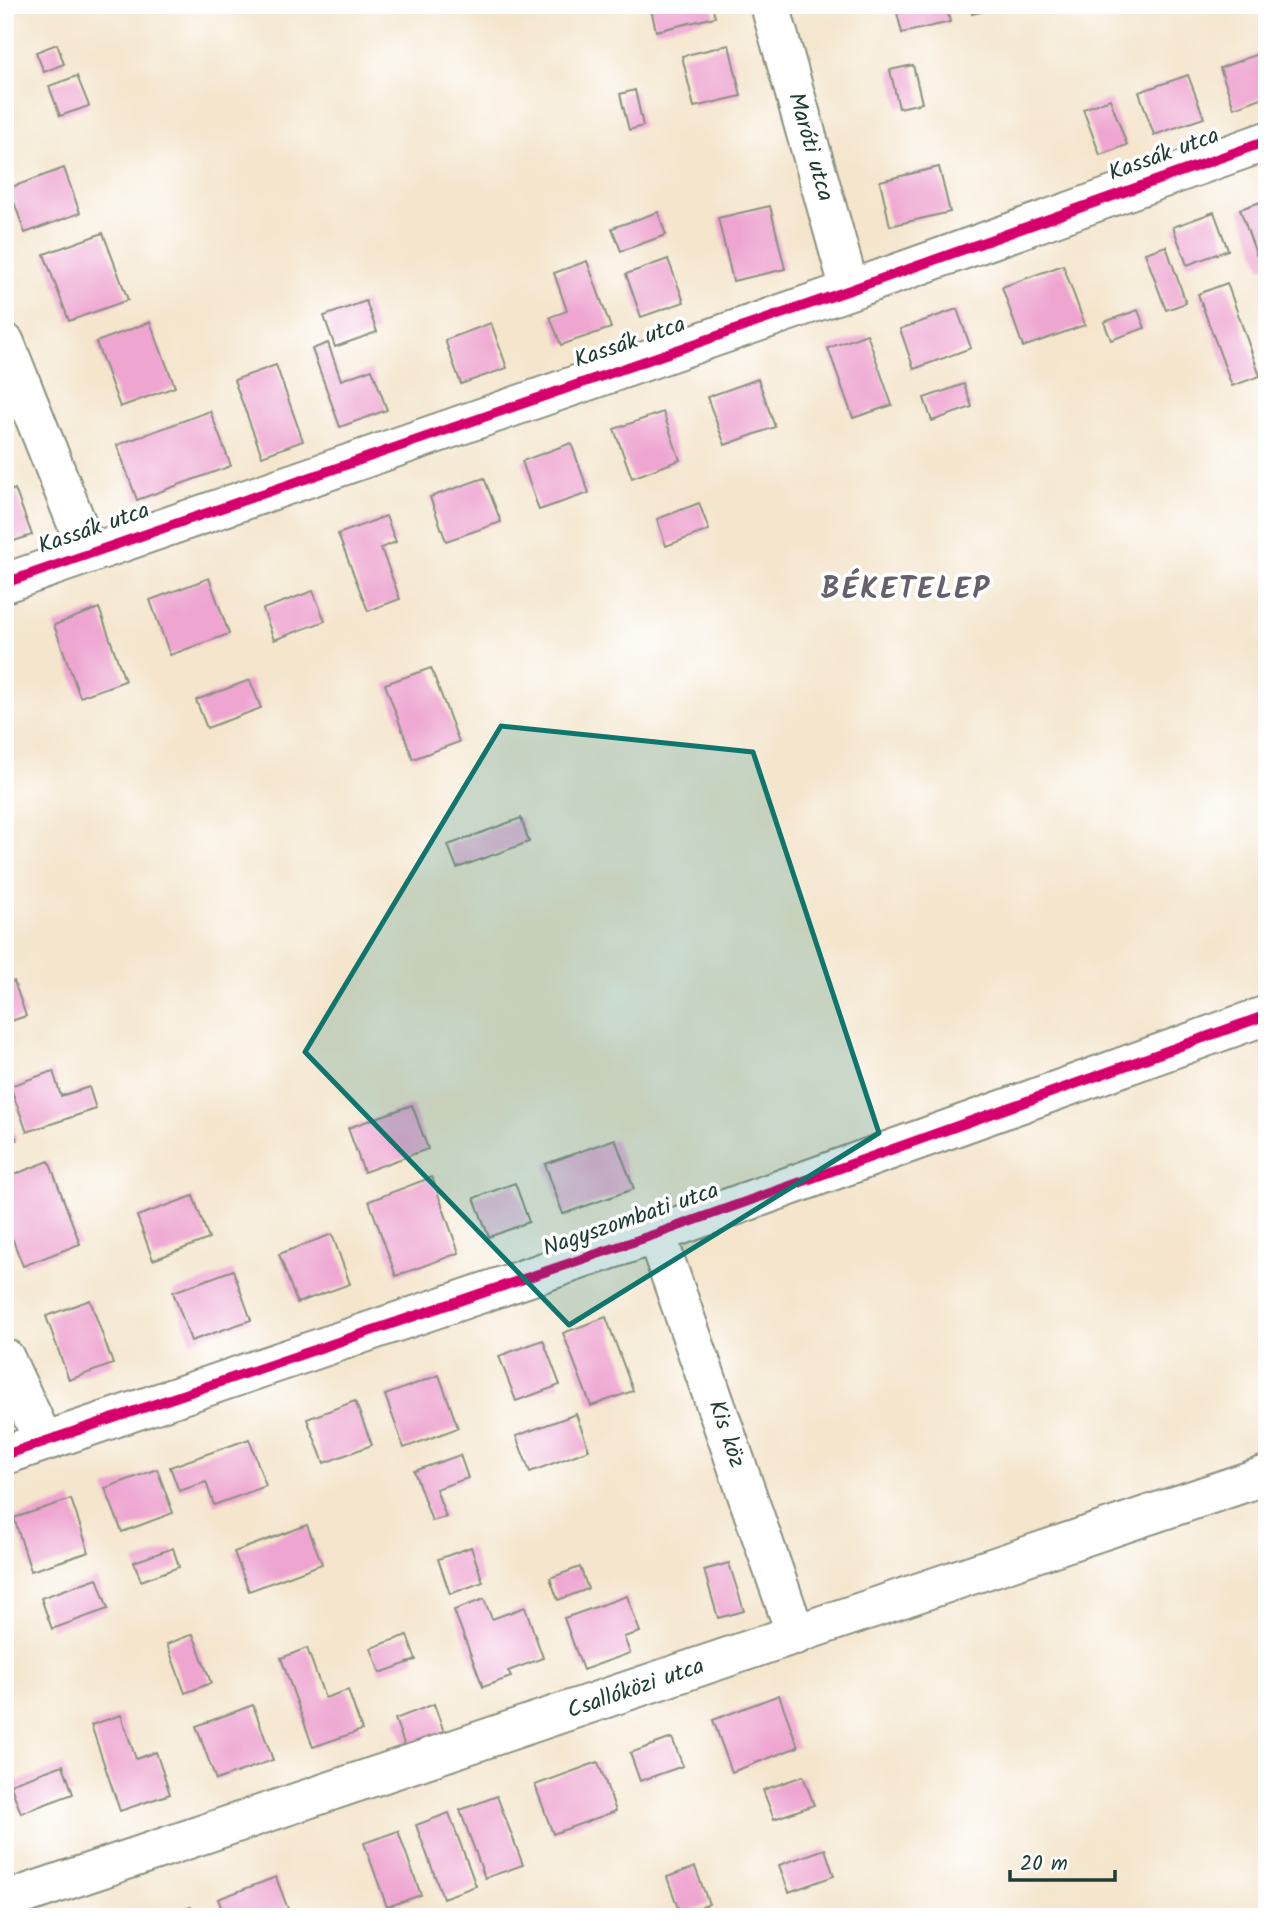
<svg xmlns="http://www.w3.org/2000/svg" width="1272" height="1922" viewBox="0 0 1272 1922" font-family="Kalam,sans-serif">
	<style>
		.building { fill: #eea5d0 }
		.lines { fill: none; stroke-linecap: round; stroke-linejoin: round }
		.minor-casing { stroke: #8a9180; stroke-width: 42 }
		.minor { stroke: #fff; stroke-width: 38 }
		.cycleway-casing { stroke: #fff; stroke-width: 15 }
		.cycleway { stroke: #d6006c; stroke-width: 10 }
		.marked { fill: #0f766e; fill-opacity: 0.2; stroke: #0f766e; stroke-width: 5; stroke-linejoin: round }
		.labels { text-anchor: middle; dominant-baseline: central; stroke-width: 7; stroke-linejoin: round; paint-order: stroke }
		.street-label { font-size: 23px; fill: #1f3d34; stroke: #fff }
		.district-label { font-size: 30px; font-weight: bold; letter-spacing: 2px; fill: #67616b; stroke: #fff }
	</style>
	<rect width="100%" height="100%" fill="#fff"/>
	<filter id="ink" filterUnits="userSpaceOnUse"><feTurbulence type="fractalNoise" baseFrequency=".0143" numOctaves="2"/><feDisplacementMap in="SourceGraphic" scale="14" xChannelSelector="R" yChannelSelector="G"/><feConvolveMatrix kernelMatrix="1 2 1 2 8 2 1 2 1" color-interpolation-filters="sRGB"/></filter>
	<filter id="wash" filterUnits="userSpaceOnUse"><feTurbulence type="fractalNoise" baseFrequency=".00686" numOctaves="4" result="noise"/><feDisplacementMap in="SourceGraphic" scale="28" xChannelSelector="R" yChannelSelector="G"/><feGaussianBlur stdDeviation="1.57" result="paint"/><feColorMatrix in="noise" values="0 0 0 0 0 0 0 0 0 0 0 0 0 0 0 0 0 1.4 0 .05"/><feComposite in="paint" operator="in"/></filter>
	<g filter="url(#wash)">
		<rect width="100%" height="100%" fill="#f4e5cc"/>
		<g id="blocks">
			<!-- building -->
			<path class="building" d="M650 5H712L715 17 656 31Z
				M895 5H946L950 22 902 33Z
				M970 5H1005V6L972 14Z
				M57 44 64 64 44 72 36 52Z
				M729 45 741 96 694 107 682 56Z
				M1266 51 1267 96 1234 108 1220 68Z
				M913 65 922 103 899 108 890 70Z
				M1188 75 1204 118 1154 135 1139 92Z
				M77 76 89 106 60 116 49 86Z
				M635 90 643 126 629 130 620 94Z
				M1110 99 1127 145 1100 155 1083 109Z
				M939 167 950 212 890 226 880 181Z
				M64 168 80 213 25 233 9 188Z
				M1267 200V266L1261 268 1240 209Z
				M770 206 785 269 733 281 718 218Z
				M658 212 666 235 621 251 612 228Z
				M1214 212 1228 250 1187 265 1173 227Z
				M103 233 128 300 69 321 44 254Z
				M1166 246 1186 303 1166 310 1145 253Z
				M668 259 684 302 641 317 626 274Z
				M587 261 611 328 561 345 550 317 567 311 554 273Z
				M1063 265 1085 325 1023 347 1002 287Z
				M1227 283 1260 376 1232 386 1198 294Z
				M366 301 377 332 335 347 324 316Z
				M957 309 971 348 914 369 900 329Z
				M1138 310 1145 328 1111 340 1104 322Z
				M150 322 175 387 120 407 96 342Z
				M491 323 507 368 461 384 445 340Z
				M867 334 892 405 853 418 828 348Z
				M328 343 341 380 372 369 387 410 340 427 312 349Z
				M276 365 303 441 262 456 234 380Z
				M758 379 775 427 725 445 707 397Z
				M964 384 972 407 932 421 924 398Z
				M210 411 231 466 137 500 117 445Z
				M663 412 680 460 632 478 614 429Z
				M571 443 589 493 539 510 522 461Z
				M484 478 501 522 446 541 430 497Z
				M15 489 32 535 5 544V493Z
				M699 503 709 530 666 546 657 519Z
				M386 516 396 542 381 548 400 599 368 611 338 534Z
				M209 578 229 634 170 655 150 600Z
				M313 591 325 621 274 640 263 609Z
				M99 608 125 681 80 697 54 625Z
				M431 668 459 742 413 759 385 684Z
				M250 680 261 708 207 728 196 700Z
				M521 818 529 842 457 868 448 845Z
				M14 981 26 1016 5 1023V984Z
				M53 1071 61 1096 89 1087 96 1109 27 1132 10 1086Z
				M412 1105 428 1149 364 1172 348 1128Z
				M5 1110 17 1140 5 1144Z
				M615 1139 634 1189 563 1214 545 1164Z
				M49 1161 80 1244 23 1266 5 1220V1178Z
				M432 1177 459 1253 396 1276 369 1201Z
				M515 1183 529 1222 489 1237 474 1198Z
				M193 1196 209 1239 153 1260 137 1216Z
				M332 1234 350 1284 297 1303 279 1254Z
				M233 1270 251 1320 191 1341 173 1292Z
				M90 1300 113 1364 69 1380 46 1316Z
				M606 1317 633 1391 591 1406 563 1333Z
				M543 1340 560 1385 516 1401 499 1356Z
				M439 1375 458 1428 404 1448 385 1395Z
				M355 1401 372 1445 324 1463 307 1419Z
				M576 1414 589 1450 530 1472 516 1436Z
				M249 1439 266 1486 214 1505 206 1482 179 1491 170 1467Z
				M460 1455 468 1478 436 1489 446 1517 432 1521 414 1471Z
				M157 1469 173 1513 122 1532 105 1488Z
				M71 1499 89 1552 31 1571 14 1518Z
				M307 1525 322 1564 249 1591 234 1552Z
				M471 1547 483 1582 450 1594 438 1559Z
				M173 1548 179 1567 141 1581 134 1562Z
				M729 1563 744 1611 718 1618 704 1570Z
				M580 1567 588 1589 558 1600 550 1578Z
				M97 1578 108 1609 52 1629 41 1598Z
				M627 1596 640 1632 624 1637 630 1653 583 1670 564 1618Z
				M484 1599 492 1619 525 1607 543 1658 508 1671 511 1677 483 1687 454 1610Z
				M193 1634 211 1683 185 1693 167 1644Z
				M407 1635 416 1660 380 1673 371 1648Z
				M307 1648 325 1698 348 1690 362 1730 313 1747 281 1658Z
				M779 1695 798 1747 732 1772 713 1720Z
				M434 1704 444 1732 405 1746 395 1719Z
				M253 1705 273 1760 216 1780 196 1726Z
				M121 1715 136 1759 156 1752 170 1794 120 1811 91 1725Z
				M672 1738 683 1766 640 1781 630 1753Z
				M598 1762 616 1811 553 1834 535 1785Z
				M63 1765 73 1794 21 1813 10 1784Z
				M803 1776 814 1805 774 1819 763 1790Z
				M497 1796 523 1865 485 1878 460 1810Z
				M449 1813 476 1886 443 1898 416 1825Z
				M398 1831 421 1895 387 1907 364 1843Z
				M825 1849 834 1876 789 1892 779 1865Z
				M695 1867 709 1904 680 1914 667 1877Z
				M276 1877 291 1917H225L218 1899Z
				M191 1907 195 1917H164V1916Z"/>
		</g>
	</g>
	<g filter="url(#ink)">
		<use href="#blocks" fill-opacity="0" stroke="#8a9180" stroke-width="2"/>
		<g class="lines">
			<!-- minor casing -->
			<g class="minor-casing">
				<path id="minor" d="M770 5 850 290
					M5 343 88 552
					M5 583 850 290 1267 141
					M656 1234 796 1635
					M5 1358 44 1442
					M5 1455 656 1234 1267 1015
					M5 1901 1267 1475"/>
			</g>
			<!-- minor -->
			<use href="#minor" class="minor"/>
			<!-- cycleway casing -->
			<g class="cycleway-casing">
				<path id="cycleway" d="M5 583 850 290 1267 141
					M5 1455 656 1234 1267 1015"/>
			</g>
			<!-- cycleway -->
			<use href="#cycleway" class="cycleway"/>
		</g>
	</g>
	<!-- marked area -->
	<path class="marked" d="M501 726 753 752 879 1133 569 1325 305 1052Z"/>
	<g class="labels">
		<!-- street labels -->
		<g class="street-label">
			<text transform="translate(810 147) rotate(74)">Maróti utca</text>
			<text transform="translate(1164 155) rotate(-20)">Kassák utca</text>
			<text transform="translate(630 343) rotate(-19)">Kassák utca</text>
			<text transform="translate(94 529) rotate(-19)">Kassák utca</text>
			<text transform="translate(631 1220) rotate(-19)">Nagyszombati utca</text>
			<text transform="translate(726 1434) rotate(71)">Kis köz</text>
			<text transform="translate(636 1689) rotate(-19)">Csallóközi utca</text>
		</g>
		<!-- district labels -->
		<g class="district-label">
			<text x="906" y="590">BÉKETELEP</text>
		</g>
	</g>
	<!-- margin -->
	<rect width="1272" height="1922" fill="none" stroke="#fff" stroke-width="28"/>
	<!-- scale -->
	<path d="M1010 1870v10h105v-10" fill="none" stroke="#1f3d34" stroke-width="3.5"/>
	<text x="1020" y="1870" font-size="21" fill="#1f3d34" stroke="#ffffff" stroke-width="5" paint-order="stroke">20 m</text>
</svg>
